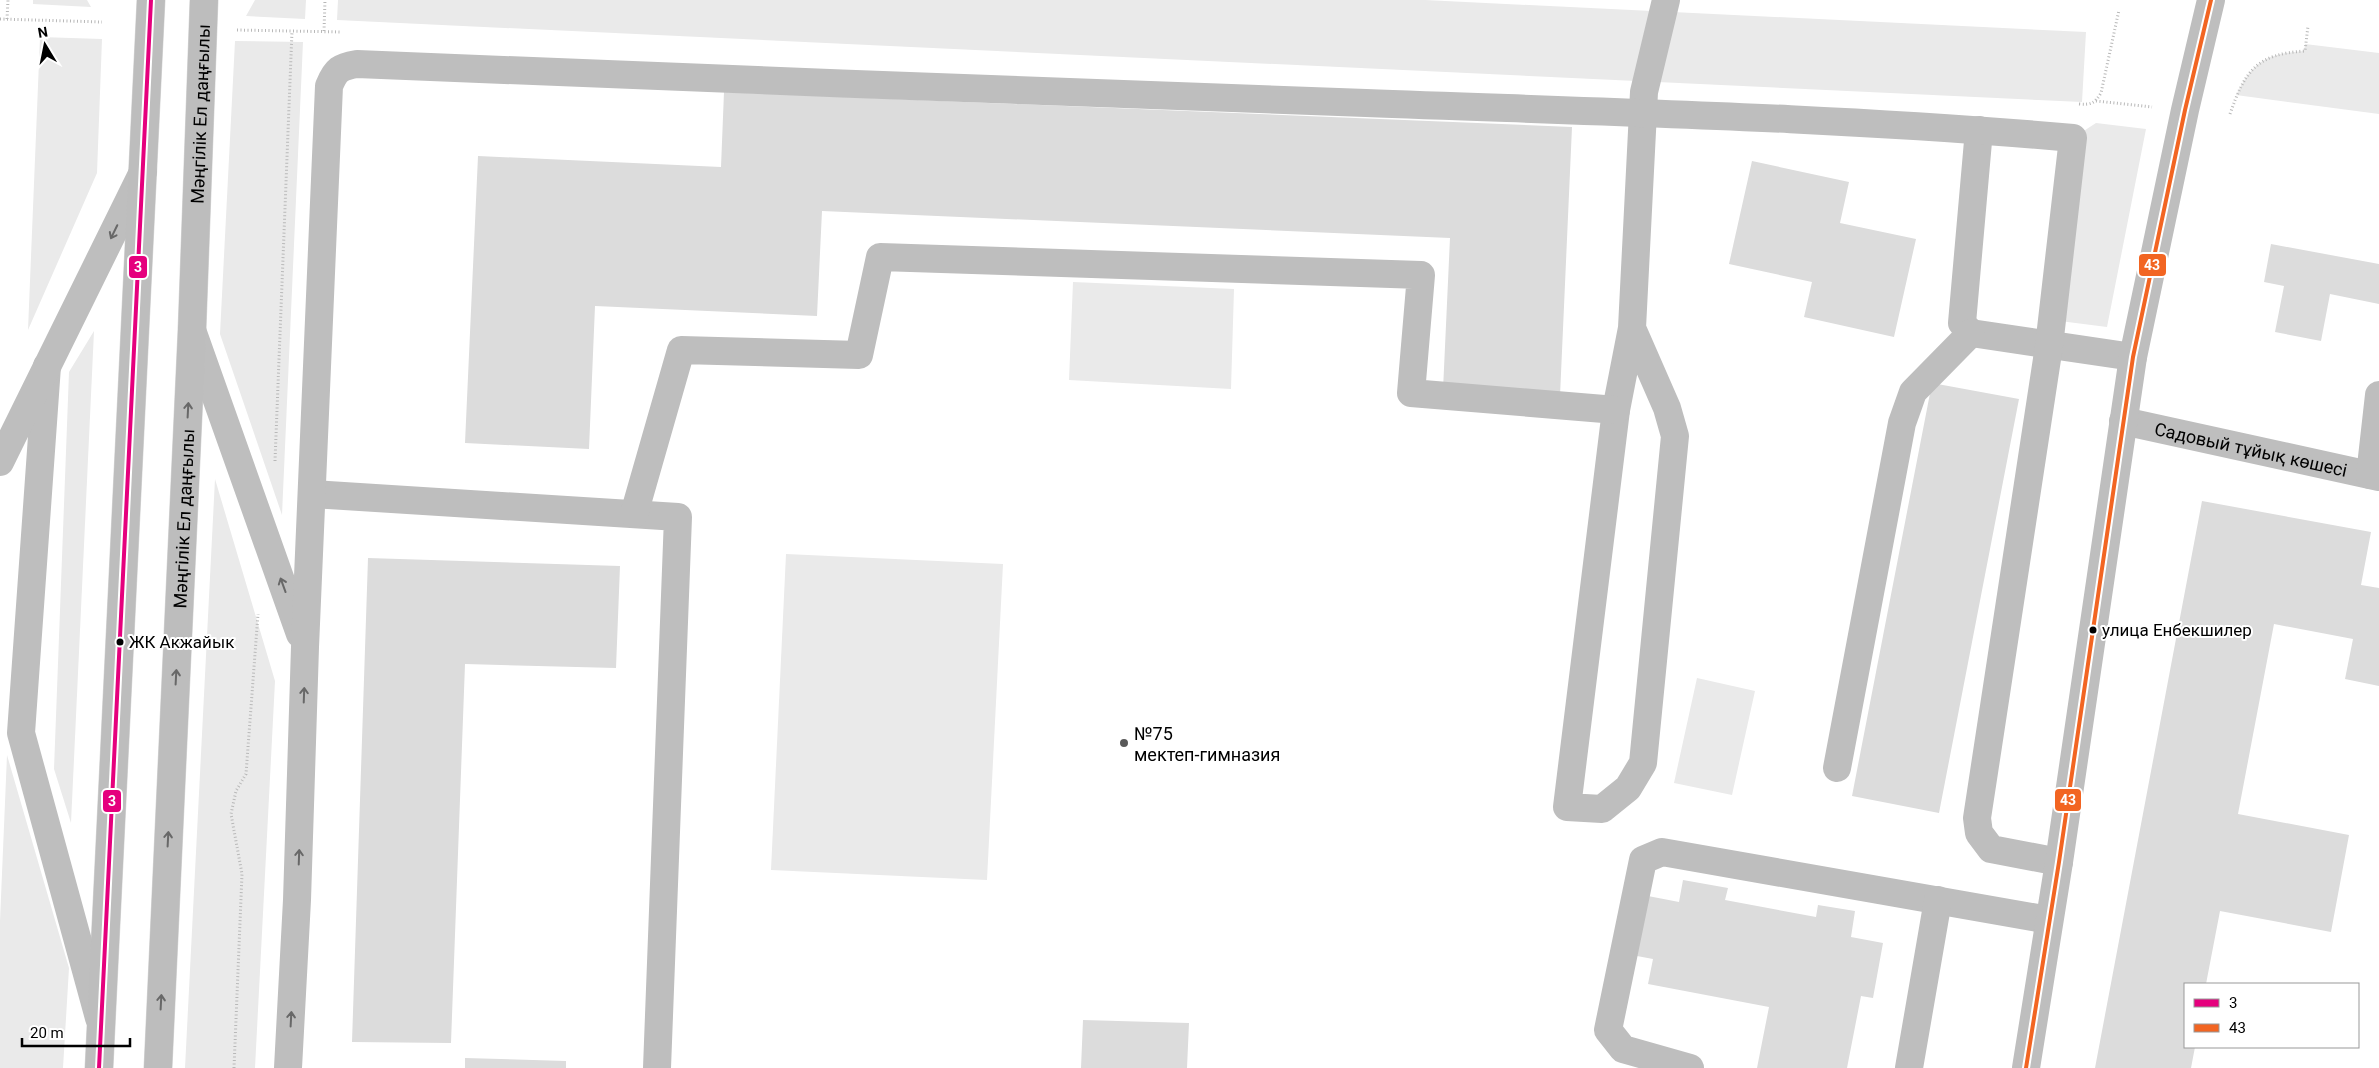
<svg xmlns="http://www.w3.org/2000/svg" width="2379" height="1068" viewBox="0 0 2379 1068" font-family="Roboto,sans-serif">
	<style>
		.green { fill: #eaeaea }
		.building { fill: #dcdcdc }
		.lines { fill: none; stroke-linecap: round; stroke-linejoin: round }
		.major-casing { stroke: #dbdbdb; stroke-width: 29 }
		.path { stroke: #b8b8b8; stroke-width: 3; stroke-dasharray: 1 2.5; stroke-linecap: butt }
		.minor { stroke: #bebebe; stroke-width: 28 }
		.major { stroke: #bdbdbd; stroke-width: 28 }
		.bus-1-casing { stroke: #fff; stroke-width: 8 }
		.bus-2-casing { stroke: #fff; stroke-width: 8 }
		.bus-1 { stroke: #e5007d; stroke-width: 4 }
		.bus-2 { stroke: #f26522; stroke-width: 4 }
		.oneway { stroke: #686868 }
		.bus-dot { fill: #000; stroke: #fff; stroke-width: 2 }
		.poi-dot { fill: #595959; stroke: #fff; stroke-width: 2 }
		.labels { text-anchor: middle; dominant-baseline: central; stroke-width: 4; stroke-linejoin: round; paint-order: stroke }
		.bus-label { font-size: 17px; fill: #000; stroke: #fff; text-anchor: start }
		.street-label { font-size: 18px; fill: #000; stroke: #fff }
		.poi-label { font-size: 18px; fill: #000; stroke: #fff; text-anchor: start }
		.line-badge { stroke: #fff; stroke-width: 2 }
		.badge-label { font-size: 14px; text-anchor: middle; font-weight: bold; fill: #fff }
	</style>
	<rect width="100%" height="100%" fill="#fff"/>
	<!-- green -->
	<path class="green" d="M33 0H87L91 7 33 4Z
		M255 0H306L305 19 246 16Z
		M338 0H1425L2086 32 2082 102 337 20Z
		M40 37 102 39 97 173 28 330Z
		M235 41 303 42 282 515 220 334Z
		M2305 44 2379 53V114L2236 95C2254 61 2266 54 2304 51Z
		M2096 123 2146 129 2107 327 2052 320 2073 138Z
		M1073 282 1234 289 1231 389 1069 380Z
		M94 331 71 823 54 769 69 372Z
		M215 479 275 681 255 1068H185Z
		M786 554 1003 564 987 880 771 870Z
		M1697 678 1755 691 1732 795 1674 783Z
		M7 755 69 968 63 1068H0V921Z"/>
	<!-- building -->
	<path class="building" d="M724 92 1572 127 1560 396 1443 390 1450 238 822 211 817 316 595 306 589 449 465 443 478 156 721 167Z
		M1752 161 1849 182 1840 223 1916 239 1894 337 1804 317 1812 282 1729 264Z
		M2271 244 2379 264V304L2330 294 2321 341 2275 332 2284 286 2264 282Z
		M1932 383 2019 399 1939 813 1852 796Z
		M2202 501 2371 532 2361 585 2379 588V686L2345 679 2353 639 2274 624 2238 814 2349 835 2331 932 2220 911 2206 984H2185V1047H2195L2191 1068H2095Z
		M368 558 620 566 616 668 465 664 451 1043 352 1042Z
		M1683 880 1728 888 1725 900 1816 917 1818 905 1855 911 1851 937 1883 943 1873 998 1861 996 1847 1068H1757L1769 1007 1648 984 1653 959 1637 956 1648 896 1679 902Z
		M1083 1020 1189 1023 1187 1068H1081Z
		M465 1058 566 1061V1068H465Z"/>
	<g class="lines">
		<!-- major casing -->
		<g class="major-casing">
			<g id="major">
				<path d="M99 1068 151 0"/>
				<path id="s2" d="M158 1068 192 330 204 0"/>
			</g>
		</g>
		<!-- path -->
		<path class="path" d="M0 19 102 22
			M7 19 8 0
			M237 30 342 32
			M324 31 325 0
			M2096 101 2152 107
			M2079 104C2091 105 2095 103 2101 93L2119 10
			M2230 114C2245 71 2256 54 2305 51L2308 26
			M275 461 292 31
			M234 1068 242 874 231 814 236 791 246 774 258 614"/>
		<!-- minor -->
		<g class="minor">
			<path d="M1979 130 1962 323 1971 333 2133 357"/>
			<path d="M1632 328 1667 408 1675 436 1643 763 1628 788 1602 809 1567 807 1616 410 1632 328 1644 92 1666 0"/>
			<path d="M192 330 300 634"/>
			<path d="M47 366 21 733 99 1018"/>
			<path id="s1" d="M2123 421 2379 477"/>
			<path d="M0 462 143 172"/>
			<path d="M2370 475 2379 395"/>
			<path d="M312 494 678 517 657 1068"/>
			<path d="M634 514 681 350 859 355 880 257 1421 275 1411 393 1616 410"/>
			<path d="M1837 768 1902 423 1913 392 1971 333"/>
			<path d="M288 1068 297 900 305 647 329 86C336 69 340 67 357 64 693 78 1030 91 1366 103 1602 112 1838 117 2073 138L2049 346 1977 818 1979 833 1991 849 2059 862"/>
			<path d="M1690 1068 1623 1049 1608 1030 1643 860 1662 852 2049 920"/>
			<path d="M1909 1068 1938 900"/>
			<path d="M2026 1068 2059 862 2133 357 2185 110 2211 0"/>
		</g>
		<!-- major -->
		<use href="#major" class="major"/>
		<!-- bus-1 casing -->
		<g class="bus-1-casing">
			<path id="bus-1" d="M99 1068 151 0"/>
		</g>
		<!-- bus-2 casing -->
		<g class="bus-2-casing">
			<path id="bus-2" d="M2026 1068 2059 862 2133 357 2185 110 2211 0"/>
		</g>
		<!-- bus-1 -->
		<use href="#bus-1" class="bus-1"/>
		<!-- bus-2 -->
		<use href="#bus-2" class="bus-2"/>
	</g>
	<!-- one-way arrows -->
	<defs><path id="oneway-shaft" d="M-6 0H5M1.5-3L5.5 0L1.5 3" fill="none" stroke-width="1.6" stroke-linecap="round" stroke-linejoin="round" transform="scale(1.25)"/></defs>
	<g class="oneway">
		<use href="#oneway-shaft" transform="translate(114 232) rotate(116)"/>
		<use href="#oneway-shaft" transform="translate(188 410) rotate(-87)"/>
		<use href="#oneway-shaft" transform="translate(283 585) rotate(-110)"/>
		<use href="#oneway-shaft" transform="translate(176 677) rotate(-87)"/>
		<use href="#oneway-shaft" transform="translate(304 695) rotate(-88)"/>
		<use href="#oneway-shaft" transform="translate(168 839) rotate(-87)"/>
		<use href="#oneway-shaft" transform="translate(299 857) rotate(-88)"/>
		<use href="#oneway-shaft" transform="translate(161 1002) rotate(-87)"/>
		<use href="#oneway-shaft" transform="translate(291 1019) rotate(-87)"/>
	</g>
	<!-- markers -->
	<g class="bus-dot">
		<circle cx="2093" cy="630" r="4.5"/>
		<circle cx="120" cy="642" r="4.5"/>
	</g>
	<circle class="poi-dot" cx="1124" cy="743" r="5"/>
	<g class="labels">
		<!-- bus labels -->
		<g class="bus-label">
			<text x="2102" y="630">улица Енбекшилер</text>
			<text x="129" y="642">ЖК Акжайык</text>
		</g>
		<!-- street labels -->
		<g class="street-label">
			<text stroke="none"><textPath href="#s2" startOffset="955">Мәңгілік Ел даңғылы</textPath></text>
			<text stroke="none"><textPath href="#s1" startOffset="131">Садовый тұйық көшесі</textPath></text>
			<text stroke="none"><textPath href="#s2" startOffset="550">Мәңгілік Ел даңғылы</textPath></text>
		</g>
		<!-- poi labels -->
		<g class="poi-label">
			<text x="1134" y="733">№75<tspan x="1134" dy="21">мектеп-гимназия</tspan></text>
		</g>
	</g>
	<g class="line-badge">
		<rect x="2138" y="253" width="29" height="24" rx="5" fill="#f26522"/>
		<rect x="128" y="255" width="20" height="24" rx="5" fill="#e5007d"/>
		<rect x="2054" y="788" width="28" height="24" rx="5" fill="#f26522"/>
		<rect x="102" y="789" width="20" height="24" rx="5" fill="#e5007d"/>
	</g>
	<g class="badge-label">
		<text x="2152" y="270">43</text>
		<text x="138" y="272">3</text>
		<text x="2068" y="805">43</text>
		<text x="112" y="806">3</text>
	</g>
	<!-- legend -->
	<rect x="2184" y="983" width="175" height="65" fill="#ffffff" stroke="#999999"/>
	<rect x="2194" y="999" width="25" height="8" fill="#e5007d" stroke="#999999"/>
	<text x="2229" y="1008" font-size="15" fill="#000000">3</text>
	<rect x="2194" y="1024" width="25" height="8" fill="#f26522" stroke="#999999"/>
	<text x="2229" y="1033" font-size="15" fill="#000000">43</text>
	<!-- north arrow -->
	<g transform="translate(45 45) rotate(350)" stroke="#ffffff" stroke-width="4" paint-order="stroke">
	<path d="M0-4L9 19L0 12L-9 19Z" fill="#000000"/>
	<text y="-8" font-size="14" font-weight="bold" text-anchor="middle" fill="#000000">N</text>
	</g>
	<!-- scale -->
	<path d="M22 1038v8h108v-8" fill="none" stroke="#000000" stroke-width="2.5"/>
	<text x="30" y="1038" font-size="15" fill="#000000" stroke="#ffffff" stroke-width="4" paint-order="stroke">20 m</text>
</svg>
